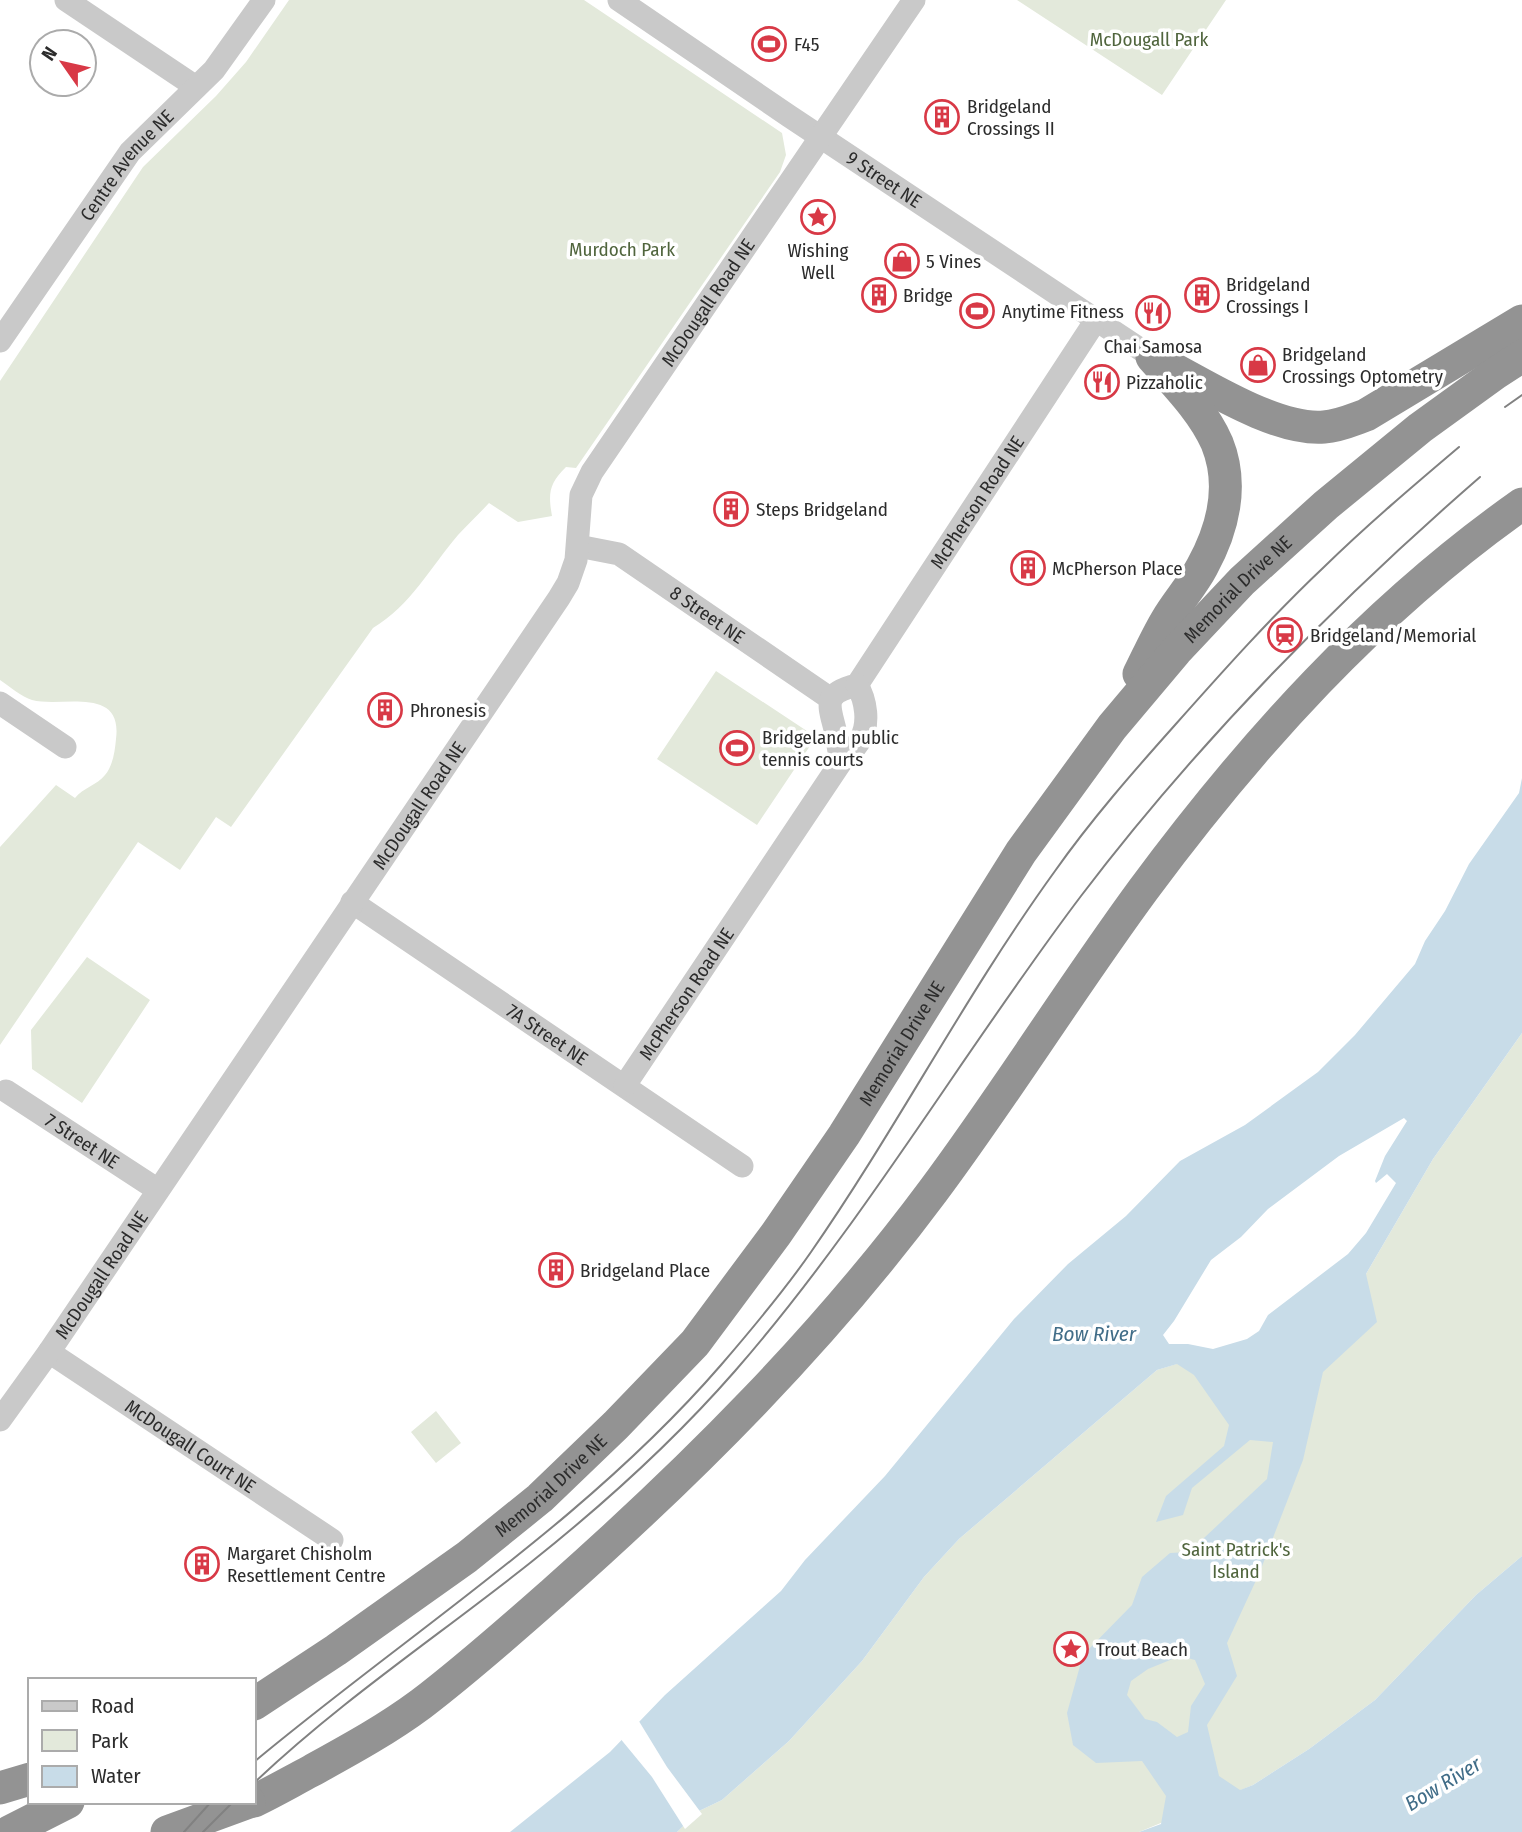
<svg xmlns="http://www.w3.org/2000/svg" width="1522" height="1832" viewBox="0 0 1522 1832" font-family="'Fira Sans Condensed',sans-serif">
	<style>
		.green { fill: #e3e9db }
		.water { fill: #c8dce8; fill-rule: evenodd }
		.pier { fill: #fff }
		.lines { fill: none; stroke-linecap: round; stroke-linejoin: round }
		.minor { stroke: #c9c9c9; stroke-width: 23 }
		.highway { stroke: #939393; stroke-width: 33 }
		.tram { stroke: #818181; stroke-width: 2 }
		.labels { text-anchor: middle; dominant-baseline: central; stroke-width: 7; stroke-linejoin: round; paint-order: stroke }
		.park-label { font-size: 19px; fill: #50653d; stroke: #fff }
		.poi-label { font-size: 19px; fill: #2c2c2c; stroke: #fff; text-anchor: start }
		.street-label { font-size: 19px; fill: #2c2c2c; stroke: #fff }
		.water-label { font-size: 21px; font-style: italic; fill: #416d88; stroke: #fff }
	</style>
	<rect width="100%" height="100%" fill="#fff"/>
	<!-- green -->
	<path class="green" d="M289 0H584L782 133 786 155 780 172 576 468 566 467C549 484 548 493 552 516L518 522 489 503C479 514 468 524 458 535 430 568 411 605 373 628L231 827 216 817 180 870 138 842 0 1045V847L56 785 75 798C83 788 97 785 105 775 113 766 115 750 116 739 123 685 61 708 32 700 22 697 9 686 0 680V381L143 167 216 96 246 62Z
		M1017 0H1226L1162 95Z
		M716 671 816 737 757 825 657 759Z
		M87 957 150 1000 82 1103 32 1069 31 1030Z
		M1522 1033V1556L1476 1595 1375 1700 1309 1749 1253 1785 1139 1832H677L699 1811 722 1800 789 1741 862 1661 924 1577 959 1539 1157 1370 1292 1328 1366 1274 1433 1159Z
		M436 1411 461 1443 436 1463 411 1432Z"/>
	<!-- water -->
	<path class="water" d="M1522 778V1033L1433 1159 1366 1274 1377 1322 1323 1372 1303 1460 1259 1574 1227 1643 1237 1676 1207 1725 1219 1776 1240 1790 1253 1785 1309 1749 1375 1700 1476 1595 1522 1556V1832H1139L1161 1824 1166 1796 1142 1761 1096 1763 1073 1745 1067 1713 1083 1655 1132 1605 1142 1577 1170 1553 1189 1552 1267 1479 1273 1442 1250 1440 1192 1488 1183 1515 1156 1522 1166 1496 1224 1446 1229 1425 1194 1375 1177 1364 1157 1370 959 1539 924 1577 862 1661 789 1741 722 1800 699 1811 677 1832H510L610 1752 665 1695 781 1591 805 1560 885 1476 1014 1319 1068 1264 1126 1216 1180 1161 1245 1125 1318 1072 1355 1035 1415 964 1425 941 1445 911 1469 864 1519 793ZM1404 1118 1407 1121 1385 1156 1375 1181 1376 1183 1387 1174 1396 1183 1366 1233 1348 1254 1268 1315 1259 1331 1247 1339 1213 1349 1188 1344H1169L1163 1335 1174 1321 1211 1260 1241 1237 1268 1209 1339 1156ZM1180 1656 1195 1660 1205 1684 1191 1706 1188 1732 1177 1737 1157 1722 1145 1719 1127 1695 1131 1681 1148 1669Z"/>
	<!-- pier -->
	<path class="pier" d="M637 1718 667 1767 702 1814 685 1829 652 1777 619 1737Z"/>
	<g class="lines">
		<!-- minor -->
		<g class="minor">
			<path d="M66 0 196 87"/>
			<path id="s1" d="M619 0 789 116 1152 357"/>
			<path id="s2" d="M0 341 130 152 214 70 264 0"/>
			<path id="s3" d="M578 546 619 554 831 699"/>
			<path d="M0 703 65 747"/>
			<path id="s4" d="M841 762C839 753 838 744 836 734 830 706 820 694 857 685L1096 320"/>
			<path id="s5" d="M352 902 742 1166"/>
			<path id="s6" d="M625 1085 841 762C847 756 856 748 860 740 870 724 866 700 857 685"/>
			<path id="s7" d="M6 1091 158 1190"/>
			<path id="s8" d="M49 1352 332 1540"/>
			<path id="s9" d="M0 1420 49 1352 559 598 568 583 576 560 581 495 592 472 914 0"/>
		</g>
		<!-- highway -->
		<g class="highway">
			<path d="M1170 367C1210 388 1278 431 1324 427 1339 426 1352 420 1366 415L1522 321"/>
			<path d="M1139 674C1148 656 1156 638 1166 621 1177 602 1192 586 1202 567 1223 529 1234 485 1217 443 1203 411 1175 383 1152 357"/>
			<path id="s10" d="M254 1704 336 1650 467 1557 540 1498 616 1425 695 1343 776 1234 844 1135 1021 852 1112 727 1176 651 1242 581 1326 505 1420 428 1496 373 1522 356"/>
			<path d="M0 1788 30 1779"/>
			<path d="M254 1801C273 1792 292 1781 311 1771 349 1750 386 1730 421 1704 467 1669 511 1630 554 1592 692 1470 823 1339 933 1191 1006 1093 1071 988 1143 890 1251 744 1373 609 1522 504"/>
			<path d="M9 1832 68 1802"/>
			<path d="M167 1832 249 1802"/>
		</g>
		<!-- tram -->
		<path class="tram" d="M1505 407 1522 395
			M254 1762C410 1632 587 1520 721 1365 752 1329 784 1291 811 1252 897 1128 966 994 1055 871 1091 820 1133 772 1175 725 1223 671 1272 616 1324 567 1367 525 1413 486 1459 447
			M254 1783C339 1702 438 1636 530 1563 603 1505 673 1442 735 1371 864 1223 963 1052 1081 896 1198 742 1335 603 1480 477
			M184 1832 211 1802
			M203 1832 233 1802"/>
	</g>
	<!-- icons -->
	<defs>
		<g id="stadium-ring" transform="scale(1.75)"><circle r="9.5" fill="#fff" stroke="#d83946" stroke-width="1.5"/><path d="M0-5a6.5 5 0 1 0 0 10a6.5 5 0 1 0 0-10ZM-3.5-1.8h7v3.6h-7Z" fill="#d83946"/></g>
		<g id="building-ring" transform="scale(1.75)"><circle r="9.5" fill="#fff" stroke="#d83946" stroke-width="1.5"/><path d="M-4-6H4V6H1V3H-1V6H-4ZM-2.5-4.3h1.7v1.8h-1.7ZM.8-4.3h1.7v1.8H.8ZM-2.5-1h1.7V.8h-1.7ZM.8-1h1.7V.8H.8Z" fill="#d83946"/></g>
		<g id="sight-ring" transform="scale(1.75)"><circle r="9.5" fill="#fff" stroke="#d83946" stroke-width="1.5"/><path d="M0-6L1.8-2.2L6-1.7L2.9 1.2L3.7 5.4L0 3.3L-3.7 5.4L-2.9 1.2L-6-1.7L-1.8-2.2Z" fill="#d83946"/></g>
		<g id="shop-ring" transform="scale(1.75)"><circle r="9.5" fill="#fff" stroke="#d83946" stroke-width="1.5"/><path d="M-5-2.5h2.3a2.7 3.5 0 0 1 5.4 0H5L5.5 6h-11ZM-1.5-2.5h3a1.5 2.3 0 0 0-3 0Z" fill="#d83946"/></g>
		<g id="restaurant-ring" transform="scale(1.75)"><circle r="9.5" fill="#fff" stroke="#d83946" stroke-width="1.5"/><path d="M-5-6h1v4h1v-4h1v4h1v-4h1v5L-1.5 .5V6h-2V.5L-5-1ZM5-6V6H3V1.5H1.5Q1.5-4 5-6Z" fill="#d83946"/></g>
		<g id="station-ring" transform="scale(1.75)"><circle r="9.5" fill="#fff" stroke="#d83946" stroke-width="1.5"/><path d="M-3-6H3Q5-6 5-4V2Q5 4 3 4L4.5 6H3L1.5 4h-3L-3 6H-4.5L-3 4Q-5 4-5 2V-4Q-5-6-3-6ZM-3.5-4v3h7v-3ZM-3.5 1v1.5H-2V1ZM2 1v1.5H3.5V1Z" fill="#d83946"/></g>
	</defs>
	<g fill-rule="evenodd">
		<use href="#stadium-ring" x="769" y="44"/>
		<use href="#building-ring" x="942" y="117"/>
		<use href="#sight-ring" x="818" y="217"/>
		<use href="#shop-ring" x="902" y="261"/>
		<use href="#building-ring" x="879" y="295"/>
		<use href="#building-ring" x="1202" y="295"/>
		<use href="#stadium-ring" x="977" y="311"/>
		<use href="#restaurant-ring" x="1153" y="313"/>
		<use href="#shop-ring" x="1258" y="365"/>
		<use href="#restaurant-ring" x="1102" y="382"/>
		<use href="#building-ring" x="731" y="509"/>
		<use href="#building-ring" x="1028" y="568"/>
		<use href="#station-ring" x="1285" y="635"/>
		<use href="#building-ring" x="385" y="710"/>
		<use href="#stadium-ring" x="737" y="748"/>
		<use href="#building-ring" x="556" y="1270"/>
		<use href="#building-ring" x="202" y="1564"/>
		<use href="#sight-ring" x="1071" y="1649"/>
	</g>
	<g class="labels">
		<!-- park labels -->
		<g class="park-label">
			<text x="1149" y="39">McDougall Park</text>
			<text x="622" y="249">Murdoch Park</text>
			<text x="1236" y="1549">Saint Patrick's<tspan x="1236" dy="22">Island</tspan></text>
		</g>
		<!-- poi labels -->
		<g class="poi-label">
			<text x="794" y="44">F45</text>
			<text x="967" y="106">Bridgeland<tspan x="967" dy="22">Crossings II</tspan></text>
			<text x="818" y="250" text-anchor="middle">Wishing<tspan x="818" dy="22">Well</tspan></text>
			<text x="926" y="261">5 Vines</text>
			<text x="1226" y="284">Bridgeland<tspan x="1226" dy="22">Crossings I</tspan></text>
			<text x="903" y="295">Bridge</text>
			<text x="1002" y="311">Anytime Fitness</text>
			<text x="1153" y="346" text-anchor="middle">Chai Samosa</text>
			<text x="1282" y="354">Bridgeland<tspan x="1282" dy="22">Crossings Optometry</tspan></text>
			<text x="1126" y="382">Pizzaholic</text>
			<text x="756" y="509">Steps Bridgeland</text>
			<text x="1052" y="568">McPherson Place</text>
			<text x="1310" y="635">Bridgeland/Memorial</text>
			<text x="410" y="710">Phronesis</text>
			<text x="762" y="737">Bridgeland public<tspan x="762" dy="22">tennis courts</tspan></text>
			<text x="580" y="1270">Bridgeland Place</text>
			<text x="227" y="1553">Margaret Chisholm<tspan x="227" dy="22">Resettlement Centre</tspan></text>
			<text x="1096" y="1649">Trout Beach</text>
		</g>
		<!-- street labels -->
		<g class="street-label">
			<text stroke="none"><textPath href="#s2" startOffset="217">Centre Avenue NE</textPath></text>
			<text stroke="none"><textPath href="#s1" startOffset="320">9 Street NE</textPath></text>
			<text stroke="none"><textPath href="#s9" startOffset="1332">McDougall Road NE</textPath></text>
			<text stroke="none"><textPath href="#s4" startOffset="313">McPherson Road NE</textPath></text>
			<text stroke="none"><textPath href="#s10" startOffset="1503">Memorial Drive NE</textPath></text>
			<text stroke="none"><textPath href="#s3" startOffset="149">8 Street NE</textPath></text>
			<text stroke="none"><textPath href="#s9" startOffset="744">McDougall Road NE</textPath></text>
			<text stroke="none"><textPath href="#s6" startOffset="110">McPherson Road NE</textPath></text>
			<text stroke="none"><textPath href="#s5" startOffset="236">7A Street NE</textPath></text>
			<text stroke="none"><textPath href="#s10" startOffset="936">Memorial Drive NE</textPath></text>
			<text stroke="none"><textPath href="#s7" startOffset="91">7 Street NE</textPath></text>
			<text stroke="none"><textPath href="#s9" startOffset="177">McDougall Road NE</textPath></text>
			<text stroke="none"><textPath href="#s8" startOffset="170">McDougall Court NE</textPath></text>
			<text stroke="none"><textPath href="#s10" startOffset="369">Memorial Drive NE</textPath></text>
		</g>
		<!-- water labels -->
		<g class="water-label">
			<text x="1094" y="1334">Bow River</text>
			<text transform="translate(1443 1784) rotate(-31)">Bow River</text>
		</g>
	</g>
	<!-- legend -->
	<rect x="28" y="1678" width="228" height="126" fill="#ffffff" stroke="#ababab" stroke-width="2"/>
	<rect x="42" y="1701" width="35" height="10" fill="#c9c9c9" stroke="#ababab" stroke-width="2"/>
	<text x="91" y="1713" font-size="21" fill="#2c2c2c">Road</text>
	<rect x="42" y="1730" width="35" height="21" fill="#e3e9db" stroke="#ababab" stroke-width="2"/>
	<text x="91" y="1748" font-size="21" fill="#2c2c2c">Park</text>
	<rect x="42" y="1766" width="35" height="21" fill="#c8dce8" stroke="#ababab" stroke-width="2"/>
	<text x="91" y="1783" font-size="21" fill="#2c2c2c">Water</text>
	<!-- north arrow -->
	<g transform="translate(63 63) rotate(304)"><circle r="33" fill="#ffffff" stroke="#ababab" stroke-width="2"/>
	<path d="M0-5L12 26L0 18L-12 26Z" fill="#d83946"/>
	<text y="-10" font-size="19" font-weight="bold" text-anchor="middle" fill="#2c2c2c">N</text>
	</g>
</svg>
